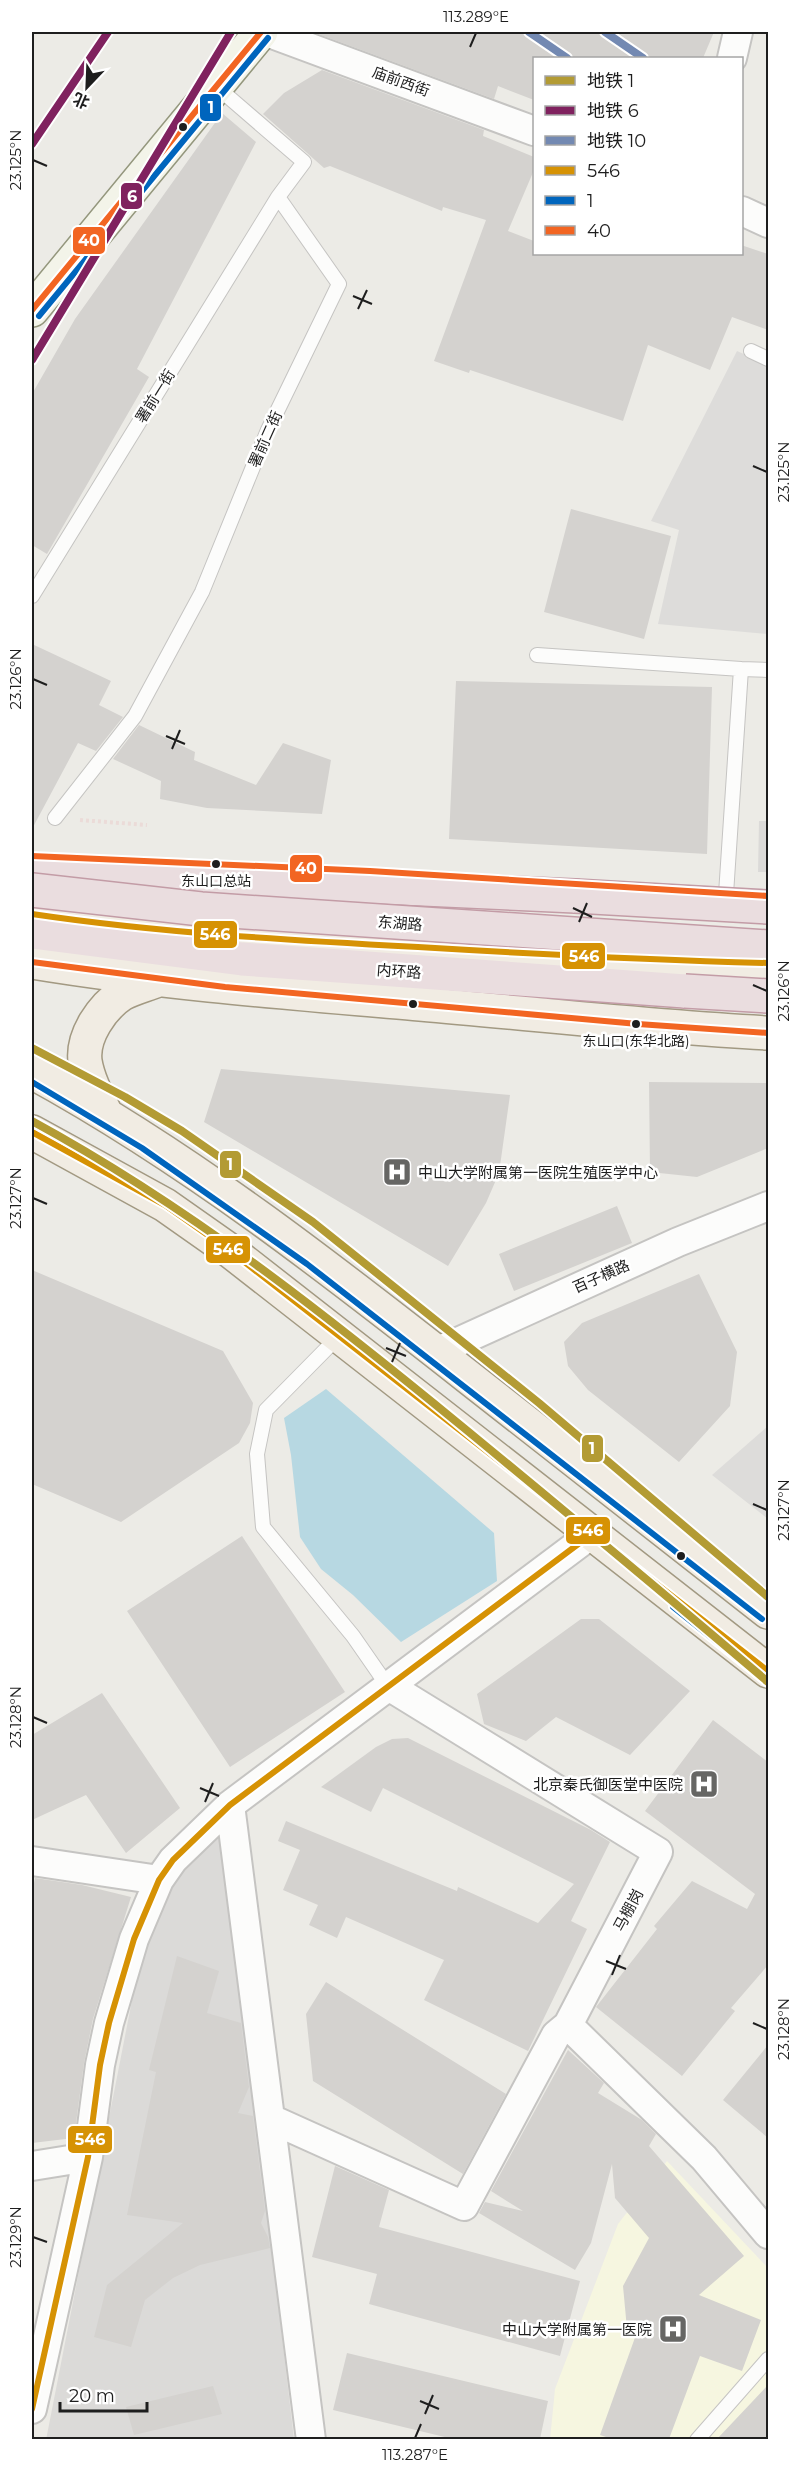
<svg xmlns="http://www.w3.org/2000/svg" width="800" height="2471" viewBox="0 0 800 2471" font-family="Montserrat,'Noto Sans SC',sans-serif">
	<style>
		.residential { fill: #dbdad8 }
		.education { fill: #f6f6e0 }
		.parking { fill: #dddcda }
		.water { fill: #b7d8e2 }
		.building { fill: #d4d2cf }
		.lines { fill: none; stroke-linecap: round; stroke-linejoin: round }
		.lane-casing { stroke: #c5c4c2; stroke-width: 16 }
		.street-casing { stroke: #c5c4c2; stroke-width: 32 }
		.secondary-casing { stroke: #94977d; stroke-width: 36 }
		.primary-casing { stroke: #a29982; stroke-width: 36 }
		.highway-casing { stroke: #c39ca6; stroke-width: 36 }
		.path { stroke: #ebdbd8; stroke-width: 4; stroke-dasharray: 3 3; stroke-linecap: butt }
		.lane { stroke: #fcfcfb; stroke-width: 14 }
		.street { stroke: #fcfcfb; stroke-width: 28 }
		.secondary { stroke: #f3f4e9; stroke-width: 33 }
		.primary { stroke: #f1ece3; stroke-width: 33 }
		.highway { stroke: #eadddf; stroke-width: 33 }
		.highway-bridge-casing { stroke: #c39ca6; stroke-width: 36; stroke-linecap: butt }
		.highway-bridge { stroke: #eadddf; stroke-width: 33 }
		.bus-1-casing { stroke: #fff; stroke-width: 10 }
		.bus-2-casing { stroke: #fff; stroke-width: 10 }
		.bus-3-casing { stroke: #fff; stroke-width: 10 }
		.bus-1 { stroke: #d69204; stroke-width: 6 }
		.bus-2 { stroke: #0065bd; stroke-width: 6 }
		.bus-3 { stroke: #f26522; stroke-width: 6 }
		.metro-1-casing { stroke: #fff; stroke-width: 12 }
		.metro-2-casing { stroke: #fff; stroke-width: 12 }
		.metro-3-casing { stroke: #fff; stroke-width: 12 }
		.metro-1 { stroke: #b39b34; stroke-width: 8 }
		.metro-2 { stroke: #80225f; stroke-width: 8 }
		.metro-3 { stroke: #7389b2; stroke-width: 8 }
		.ticks { fill: none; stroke: #1e1e1e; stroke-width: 2 }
		.bus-dot { fill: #1e1e1e; stroke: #fff; stroke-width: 2 }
		.labels { text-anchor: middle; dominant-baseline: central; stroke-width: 5; stroke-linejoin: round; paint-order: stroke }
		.bus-label { font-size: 14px; fill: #1e1e1e; stroke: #fff }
		.street-label { font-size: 15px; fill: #1e1e1e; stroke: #fff }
		.poi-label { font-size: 15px; fill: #1e1e1e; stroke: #fff; text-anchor: end }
		.line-badge { stroke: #fff; stroke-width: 2 }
		.badge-label { font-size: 16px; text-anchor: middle; font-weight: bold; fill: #fff }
		.neatline { fill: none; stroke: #1e1e1e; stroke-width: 2 }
		.ticks-label { font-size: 15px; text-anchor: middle; fill: #1e1e1e }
	</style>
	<rect width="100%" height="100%" fill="#ecebe6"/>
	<!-- residential -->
	<path class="residential" d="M759 821H768V872H758Z
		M222 1828 294 2439 46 2440 144 1939 167 1886Z"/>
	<!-- education -->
	<path class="education" d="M667 2161 768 2268V2439L550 2440 555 2389 618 2224Z"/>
	<!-- parking -->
	<path class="parking" d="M737 351 768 365V634L658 624 679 530 651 521Z
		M768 1426V1519L712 1475Z"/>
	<!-- water -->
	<path class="water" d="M326 1389 494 1533 497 1581 401 1642 353 1595 321 1569 300 1537 291 1455 284 1418Z"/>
	<!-- building -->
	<path class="building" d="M313 32H714L703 58H534V100L498 86 494 99Z
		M322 70 484 130 483 136 534 157V170L508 231 534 241V254H741V245L768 254V330L732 317 710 370 648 345 623 421 470 370 469 373 434 361 486 220 443 207 442 211 330 166 324 168 263 114 284 93Z
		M222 113 256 142 137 369 149 377 47 554 32 545V394L75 319Z
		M571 509 671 536 644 639 544 612Z
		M32 644 111 681 99 705 123 717 96 751 78 743 32 829Z
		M456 681 712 687 707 854 449 839Z
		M139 725 195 752 194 760 256 785 283 743 331 760 322 814 207 808 160 799 161 781 113 759Z
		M221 1069 510 1095 499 1173 486 1203 448 1266 204 1122Z
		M649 1082 768 1083V1148L697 1177 650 1172Z
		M617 1206 632 1243 514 1291 499 1254Z
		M32 1270 223 1351 253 1403 250 1423 239 1443 121 1522 32 1484Z
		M699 1274 737 1352 730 1406 679 1462 588 1390 568 1366 564 1342 582 1323Z
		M242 1536 345 1692 230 1767 127 1611Z
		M581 1619H599L690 1691 630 1755 556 1717 526 1741 484 1724 477 1694Z
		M102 1693 180 1808 126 1853 86 1795 32 1820V1735Z
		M713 1720 768 1762V1965L731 2008 735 2011 682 2076 596 2007 657 1929 654 1926 692 1881 747 1909 755 1894 645 1811Z
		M408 1738 591 1830 610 1842 571 1921 587 1929 528 2051 424 2000 444 1960 346 1917 337 1938 309 1925 318 1905 283 1890 300 1850 278 1841 286 1821 457 1891 458 1887 538 1923 574 1884 383 1788 371 1812 321 1787 376 1747 392 1739Z
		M35 1878 82 1885 131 1897 93 2019 84 2063 74 2138 32 2143V1893Z
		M177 1956 219 1971 207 2013 241 2023 249 2087 238 2113 253 2116 265 2211 261 2223 268 2237 270 2248 200 2265 173 2278 145 2300 131 2347 94 2337 107 2285 183 2223 127 2215 156 2072 149 2070Z
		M326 1982 506 2094 463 2174 313 2081 306 2014Z
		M768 2045V2138L723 2100Z
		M568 2050 604 2083 598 2093 642 2120 656 2134 649 2146 744 2256 699 2295 761 2320 742 2371 700 2356 669 2439H612L600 2435 637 2332 627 2329 623 2286 649 2238 615 2198 612 2164 591 2243 575 2270 479 2213 485 2202 523 2211 491 2191Z
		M335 2166 389 2190 379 2227 580 2281 560 2356 369 2304 377 2274 312 2257Z
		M347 2353 548 2401 540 2439H453L333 2410Z
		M768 2385V2439H717Z
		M213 2386 222 2414 134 2435 126 2407Z"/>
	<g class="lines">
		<!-- lane casing -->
		<g class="lane-casing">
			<path id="lane" d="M751 351 768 359
				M32 596 278 197
				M537 655 741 669
				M55 818 135 716 202 592 268 430 339 284 278 197 304 162 217 87
				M726 894 741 669 768 670
				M339 1336 266 1410 257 1454 263 1527 353 1636 387 1685
				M697 2440 768 2359"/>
		</g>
		<!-- street casing -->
		<g class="street-casing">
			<path id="street" d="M267 32 534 131
				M732 58 738 32
				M742 211 768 223
				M436 1352 678 1242 768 1206
				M387 1685 658 1852 568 2025 704 2158 768 2234
				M230 1805 311 2440
				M32 1861 159 1880
				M271 2119 464 2206 556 2035 568 2025
				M32 2166 88 2157
				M32 2409 88 2157 100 2065 109 2023 134 1939 159 1880 173 1860 230 1805 593 1533"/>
		</g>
		<!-- secondary casing -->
		<g class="secondary-casing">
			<path id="secondary" d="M32 310 261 32"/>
		</g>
		<!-- primary casing -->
		<g class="primary-casing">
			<path id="primary" d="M32 914C158 934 287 941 415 947 533 954 651 960 768 963
				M32 962C160 983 290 993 420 1004 536 1014 652 1027 768 1033
				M32 1072C189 1158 331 1269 472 1380 570 1458 669 1535 768 1612
				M106 1114C98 1098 88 1080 85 1061 82 1036 102 1007 122 994 133 988 146 985 158 980
				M32 1132 165 1205 229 1250 768 1671"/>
		</g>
		<!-- highway casing -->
		<g class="highway-casing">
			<path id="highway" d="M32 871 575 896
				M32 932 242 959 685 991"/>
		</g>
		<!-- path -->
		<path class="path" d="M80 820 147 825"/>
		<!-- lane -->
		<use href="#lane" class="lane"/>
		<!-- street -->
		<use href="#street" class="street"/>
		<!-- secondary -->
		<use href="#secondary" class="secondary"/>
		<!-- primary -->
		<use href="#primary" class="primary"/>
		<!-- highway -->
		<use href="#highway" class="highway"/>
		<!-- highway-bridge casing -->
		<g class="highway-bridge-casing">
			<path id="highway-bridge" d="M32 890 201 909 768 947
				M575 896 768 907
				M685 991 768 996"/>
		</g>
		<!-- highway-bridge -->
		<use href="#highway-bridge" class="highway-bridge"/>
		<!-- bus-1 casing -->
		<g class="bus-1-casing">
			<path id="bus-1" d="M32 914C160 933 288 940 418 947 534 954 651 960 768 963
				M32 1132 165 1205 229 1250 768 1671
				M32 2409 88 2157 100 2065 109 2023 134 1939 159 1880 173 1860 230 1805 593 1533"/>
		</g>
		<!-- bus-2 casing -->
		<g class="bus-2-casing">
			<path id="bus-2" d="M39 316 268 38
				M32 1082 142 1148 307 1264 762 1619
				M673 1607 762 1678"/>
		</g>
		<!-- bus-3 casing -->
		<g class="bus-3-casing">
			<path id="bus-3" d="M32 310 261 32
				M32 856 370 871 768 896
				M32 962 225 987 638 1024 768 1033"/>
		</g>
		<!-- bus-1 -->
		<use href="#bus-1" class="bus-1"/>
		<!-- bus-2 -->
		<use href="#bus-2" class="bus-2"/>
		<!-- bus-3 -->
		<use href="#bus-3" class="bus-3"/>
		<!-- metro-1 casing -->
		<g class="metro-1-casing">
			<path id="metro-1" d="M32 1048 125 1097 182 1131 313 1222 539 1403 768 1597
				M32 1121C190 1207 325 1314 464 1428 566 1512 667 1596 768 1682"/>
		</g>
		<!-- metro-2 casing -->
		<g class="metro-2-casing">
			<path id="metro-2" d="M32 144 108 32
				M32 360 231 32"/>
		</g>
		<!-- metro-3 casing -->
		<g class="metro-3-casing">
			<path id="metro-3" d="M529 32 567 58
				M605 32 643 58"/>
		</g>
		<!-- metro-1 -->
		<use href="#metro-1" class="metro-1"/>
		<!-- metro-2 -->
		<use href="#metro-2" class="metro-2"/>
		<!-- metro-3 -->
		<use href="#metro-3" class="metro-3"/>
	</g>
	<!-- ticks -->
	<path class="ticks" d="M470 47 476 33M33 160 47 166M353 296 372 304M358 309 367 290M753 466 767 472M33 679 47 685M166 736 185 744M172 749 180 730M573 908 592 917M579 922 587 903M753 985 767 991M33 1198 47 1204M386 1348 406 1356M392 1362 400 1343M753 1504 767 1510M33 1717 47 1723M200 1788 219 1796M205 1802 213 1783M606 1961 626 1969M612 1975 620 1955M753 2023 767 2029M33 2237 47 2242M420 2401 439 2409M425 2414 433 2395M415 2438 421 2424"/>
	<!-- icons -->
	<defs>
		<g id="hospital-square" transform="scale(1.5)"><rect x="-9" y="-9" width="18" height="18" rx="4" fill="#666664" stroke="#fff"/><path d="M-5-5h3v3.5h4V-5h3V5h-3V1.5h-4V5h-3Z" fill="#fff"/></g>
	</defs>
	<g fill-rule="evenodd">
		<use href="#hospital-square" x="397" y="1172"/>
		<use href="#hospital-square" x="704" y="1784"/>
		<use href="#hospital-square" x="673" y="2329"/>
	</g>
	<!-- markers -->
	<g class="bus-dot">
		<circle cx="183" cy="127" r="5"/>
		<circle cx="216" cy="864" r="5"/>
		<circle cx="413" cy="1004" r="5"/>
		<circle cx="636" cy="1024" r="5"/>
		<circle cx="681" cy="1556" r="5"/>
	</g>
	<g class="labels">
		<!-- bus labels -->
		<g class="bus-label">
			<text x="216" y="881">东山口总站</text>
			<text x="636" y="1041">东山口(东华北路)</text>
		</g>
		<!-- street labels -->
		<g class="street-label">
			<text transform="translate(401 81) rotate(20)">庙前西街</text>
			<text transform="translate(155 396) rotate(-58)">署前一街</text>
			<text transform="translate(265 439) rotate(-66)">署前二街</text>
			<text transform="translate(400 923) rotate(4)">东湖路</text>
			<text transform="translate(399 971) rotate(4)">内环路</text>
			<text transform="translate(601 1276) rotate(-24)">百子横路</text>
			<text transform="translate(628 1910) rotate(-62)">马棚岗</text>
		</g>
		<!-- poi labels -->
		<g class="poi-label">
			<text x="418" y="1172" text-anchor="start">中山大学附属第一医院生殖医学中心</text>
			<text x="683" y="1784">北京秦氏御医堂中医院</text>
			<text x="652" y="2329">中山大学附属第一医院</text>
		</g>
	</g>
	<g class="line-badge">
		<rect x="199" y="93" width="23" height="29" rx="6" fill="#0065bd"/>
		<rect x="120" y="182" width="23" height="28" rx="6" fill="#80225f"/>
		<rect x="72" y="226" width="34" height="29" rx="6" fill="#f26522"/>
		<rect x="289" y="854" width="34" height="29" rx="6" fill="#f26522"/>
		<rect x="193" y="920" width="45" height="29" rx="6" fill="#d69204"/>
		<rect x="561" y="942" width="45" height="28" rx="6" fill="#d69204"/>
		<rect x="219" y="1150" width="23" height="29" rx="6" fill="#b39b34"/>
		<rect x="205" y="1235" width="46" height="29" rx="6" fill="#d69204"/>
		<rect x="581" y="1434" width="23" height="29" rx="6" fill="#b39b34"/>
		<rect x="565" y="1516" width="46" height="29" rx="6" fill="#d69204"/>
		<rect x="67" y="2125" width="46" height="29" rx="6" fill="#d69204"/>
	</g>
	<g class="badge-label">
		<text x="211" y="113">1</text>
		<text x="132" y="202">6</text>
		<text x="89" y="246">40</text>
		<text x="306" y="874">40</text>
		<text x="215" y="940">546</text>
		<text x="584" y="962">546</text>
		<text x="230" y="1170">1</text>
		<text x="228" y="1255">546</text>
		<text x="592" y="1454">1</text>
		<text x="588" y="1536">546</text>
		<text x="90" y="2145">546</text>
	</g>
	<!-- border -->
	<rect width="800" height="2471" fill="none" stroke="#ffffff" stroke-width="66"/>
	<!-- legend -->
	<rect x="533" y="57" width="210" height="198" fill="#ffffff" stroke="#a5a5a5" stroke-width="1.5"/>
	<rect x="545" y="76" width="30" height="9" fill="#b39b34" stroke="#a5a5a5" stroke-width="1.5"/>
	<text x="587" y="87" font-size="18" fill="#1e1e1e">地铁 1</text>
	<rect x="545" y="106" width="30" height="9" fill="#80225f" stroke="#a5a5a5" stroke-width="1.5"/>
	<text x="587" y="117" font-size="18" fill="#1e1e1e">地铁 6</text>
	<rect x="545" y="136" width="30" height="9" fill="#7389b2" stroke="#a5a5a5" stroke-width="1.5"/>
	<text x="587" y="147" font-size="18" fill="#1e1e1e">地铁 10</text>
	<rect x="545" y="166" width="30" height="9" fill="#d69204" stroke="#a5a5a5" stroke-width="1.5"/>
	<text x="587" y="177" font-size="18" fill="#1e1e1e">546</text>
	<rect x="545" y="196" width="30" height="9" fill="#0065bd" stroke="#a5a5a5" stroke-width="1.5"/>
	<text x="587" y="207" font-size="18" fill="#1e1e1e">1</text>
	<rect x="545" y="226" width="30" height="9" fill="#f26522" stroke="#a5a5a5" stroke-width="1.5"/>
	<text x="587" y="237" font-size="18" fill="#1e1e1e">40</text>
	<!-- north arrow -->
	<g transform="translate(87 87) rotate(203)" stroke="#ffffff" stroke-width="4.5" paint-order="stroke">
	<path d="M0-4.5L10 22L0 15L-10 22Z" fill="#1e1e1e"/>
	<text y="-9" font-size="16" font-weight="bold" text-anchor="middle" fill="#1e1e1e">北</text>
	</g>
	<!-- scale -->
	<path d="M60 2402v9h87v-9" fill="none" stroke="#1e1e1e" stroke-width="3"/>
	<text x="69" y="2402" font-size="18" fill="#1e1e1e" stroke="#ffffff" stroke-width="4.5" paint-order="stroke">20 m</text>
	<rect x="33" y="33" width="734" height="2405" class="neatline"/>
	<g class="ticks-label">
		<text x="476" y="22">113.289°E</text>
		<text transform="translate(16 160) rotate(-90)" y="5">23.125°N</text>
		<text transform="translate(784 472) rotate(-90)" y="5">23.125°N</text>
		<text transform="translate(16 679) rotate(-90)" y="5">23.126°N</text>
		<text transform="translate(784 991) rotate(-90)" y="5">23.126°N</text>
		<text transform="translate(16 1198) rotate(-90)" y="5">23.127°N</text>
		<text transform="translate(784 1510) rotate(-90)" y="5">23.127°N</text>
		<text transform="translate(16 1717) rotate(-90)" y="5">23.128°N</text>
		<text transform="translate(784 2029) rotate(-90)" y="5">23.128°N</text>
		<text transform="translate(16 2237) rotate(-90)" y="5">23.129°N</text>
		<text x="415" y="2460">113.287°E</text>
	</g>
</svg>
